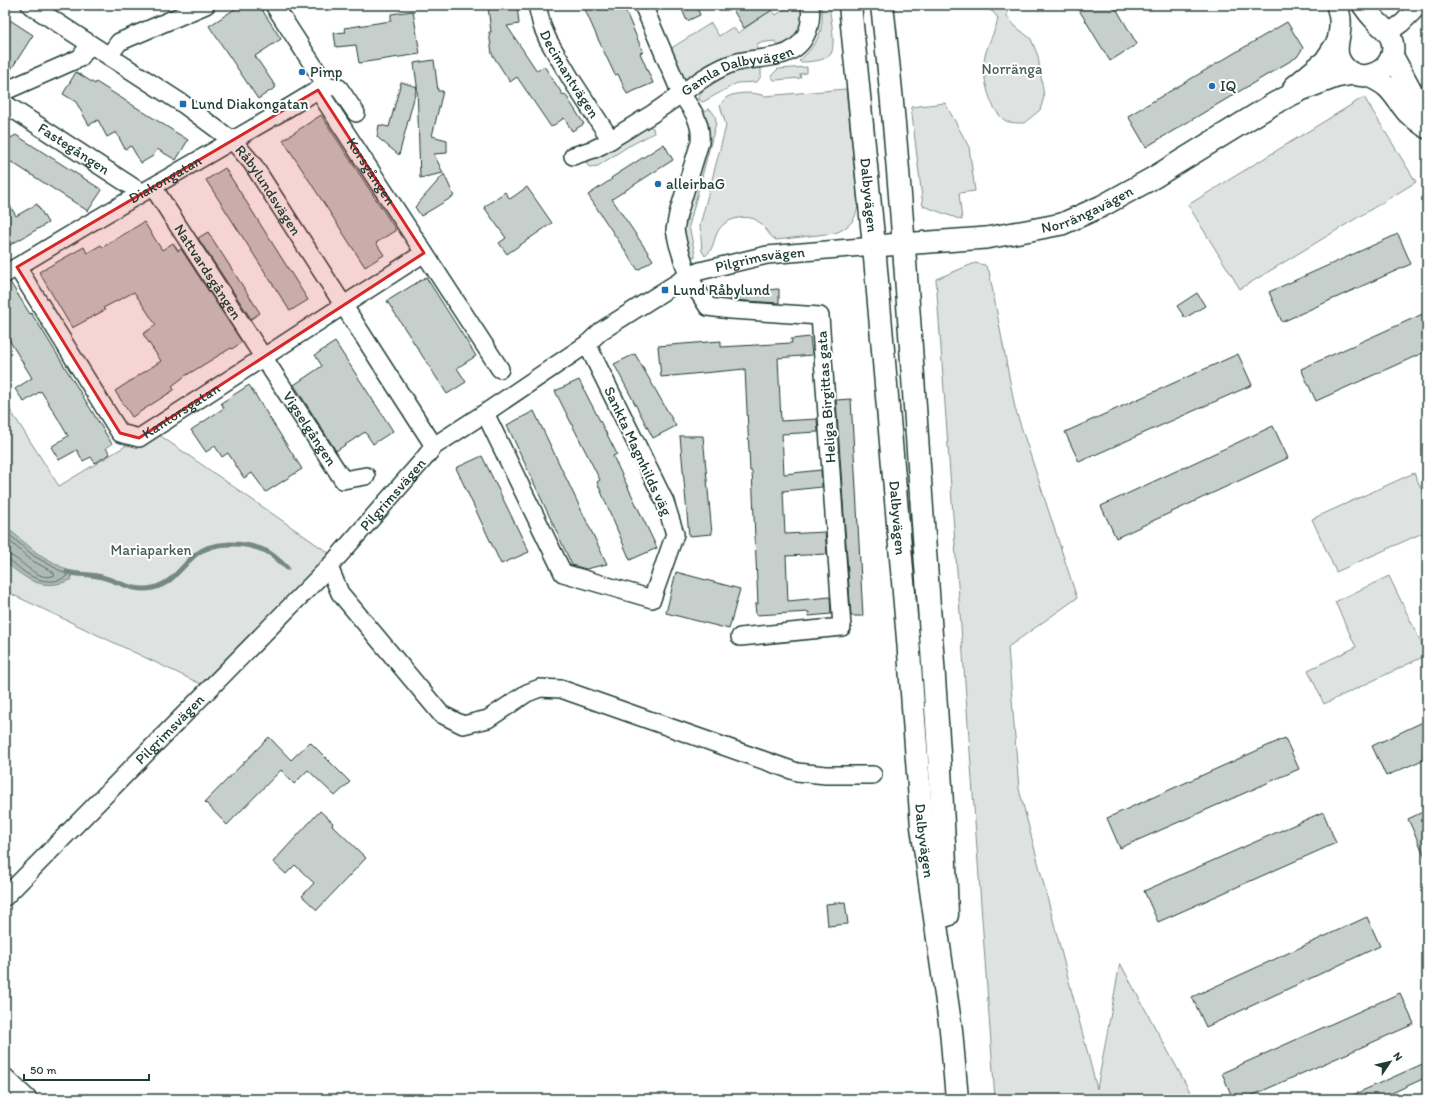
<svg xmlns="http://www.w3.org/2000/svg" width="1432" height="1104" viewBox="0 0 1432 1104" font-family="Itim,sans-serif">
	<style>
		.green { fill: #dee3e2; stroke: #7e908b }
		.water { fill: #afbab7; stroke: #758883 }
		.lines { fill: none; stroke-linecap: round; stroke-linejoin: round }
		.shore { stroke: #596f68; stroke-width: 1 }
		.stream { stroke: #758883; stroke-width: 5 }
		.building { fill: #c7cfcc; stroke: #1f3d34 }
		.minor-casing { stroke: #1f3d34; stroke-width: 20 }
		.tertiary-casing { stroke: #1f3d34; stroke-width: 24 }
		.primary-casing { stroke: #1f3d34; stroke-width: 25 }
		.minor { stroke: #fff; stroke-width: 17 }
		.tertiary { stroke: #fff; stroke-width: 21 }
		.primary { stroke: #fff; stroke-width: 22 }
		.marked { fill: #d62828; fill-opacity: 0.2; stroke: #d62828; stroke-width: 3; stroke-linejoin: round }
		.poi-dot { fill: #1f6fb2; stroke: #fff; stroke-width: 1.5 }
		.labels { text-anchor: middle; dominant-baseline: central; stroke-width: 4; stroke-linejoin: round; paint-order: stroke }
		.park-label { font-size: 15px; fill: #455e57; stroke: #fff }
		.poi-label { font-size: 15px; fill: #1f3d34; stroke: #fff; text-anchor: start }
		.street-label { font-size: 15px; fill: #1f3d34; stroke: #fff }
	</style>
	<rect width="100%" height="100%" fill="#fff"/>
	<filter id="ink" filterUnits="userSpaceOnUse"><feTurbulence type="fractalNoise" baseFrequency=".025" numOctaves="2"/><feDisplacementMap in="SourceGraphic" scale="8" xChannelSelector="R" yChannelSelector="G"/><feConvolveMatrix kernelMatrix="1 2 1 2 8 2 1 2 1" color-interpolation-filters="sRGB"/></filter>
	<g filter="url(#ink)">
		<!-- green -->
		<path class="green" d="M768 5 776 15 791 5H802L804 16 797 38 777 49 775 41 758 43 755 52 689 82 682 76 670 49 711 23 719 36 733 27 738 33 764 15Z
			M821 5H829C830 15 837 47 830 55 825 61 808 62 800 62L799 61C818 44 825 30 821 5Z
			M980 5H1008L1007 16 1015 26 1031 39 1038 56 1044 97 1040 110 1024 123C1019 123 1010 123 1006 121 989 111 981 73 985 56 988 42 996 31 998 18L993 12Z
			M751 66H758L761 69V76L757 82 737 83 703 102 699 100C699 82 738 70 751 66Z
			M807 67V73L800 74 801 78 776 80H774L771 76 778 69Z
			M846 89 858 204C857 219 849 228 835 233L776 240C768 236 765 225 756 220 751 217 744 217 738 218 709 224 719 247 705 256L702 251 700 225 726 126 720 105C722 103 724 99 727 97 737 92 755 92 765 96Z
			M1364 97 1416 182 1240 289 1188 205Z
			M945 103 969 147 975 191 959 193 962 220 923 206 911 107Z
			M708 109 711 110 715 116 716 123 689 226 695 254V257L691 256 688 254 682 242 683 222 703 113Z
			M649 126 653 128 654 133 627 147 598 166 590 167 588 166 586 161Z
			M975 263 985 265 989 271 1015 408 1077 598 1008 647 1019 789 1097 1089 1120 963 1194 1099H995L936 279Z
			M5 402 59 486 152 430 336 558 203 685 5 591Z
			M1414 473 1427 501V531L1336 572 1312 519Z
			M1389 576 1427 655 1324 704 1308 670 1356 647 1335 602Z"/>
		<!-- water -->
		<path class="water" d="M5 526 37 553 72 573 71 580C41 591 29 581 5 562Z"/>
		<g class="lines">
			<!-- shore -->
			<path class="shore" d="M5 531 34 556 66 574 67 576C53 586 35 580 23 571 17 567 12 560 5 559
				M5 537 31 560 53 572 55 575C36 584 20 555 5 554"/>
			<!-- stream -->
			<path class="stream" d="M67 572C77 575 87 574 97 576 116 579 132 593 153 588 173 583 181 567 195 555 214 540 245 542 266 551 274 555 281 562 287 568"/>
		</g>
		<!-- building -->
		<path class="building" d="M241 5H259L281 39 255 56 276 87 258 99 209 26Z
			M501 5H517L519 24 507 26 537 71 544 66 563 95 565 94 584 124 572 131 564 118 551 127 517 77 510 82 492 54 489 32H491L488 7Z
			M583 5H605L607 11 623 5 643 52 640 53 653 83 627 94 618 74 615 75 598 39Z
			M680 5H696L700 15 687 21Z
			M741 5H780L744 28 733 10Z
			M1076 5H1114L1137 44 1110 61Z
			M413 11 420 54 359 63 356 45 336 47 334 33 346 32 344 28 391 21V14Z
			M10 20 33 35 5 79V28Z
			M1287 22 1303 48 1297 57 1146 147 1128 116Z
			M434 60 438 91H443L432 136 447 140V153L434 154 443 173 420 178 417 85 414 63Z
			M76 72 95 84 96 82 188 140 176 160 157 149 153 156 141 163 131 146 125 149 116 132 107 137 98 120 89 125 76 102 63 94Z
			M401 82 417 87 399 155 377 137 379 125 389 127Z
			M321 115 396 230 376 243 384 255 365 267 283 140Z
			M16 135 102 190 88 211 5 158V141Z
			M664 144 673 160 612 199 653 260 638 270 588 195 612 179 611 178Z
			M225 168 308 300 290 311 206 180Z
			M444 174 454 196 421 216 415 207Z
			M527 187 552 223 507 254 499 243 506 238 484 207 505 192 510 199Z
			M5 197 16 216 37 204 48 223 5 248Z
			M144 222 162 250 173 243 178 251 181 249 242 342 232 349 231 348 185 376 172 386 174 390 132 417 115 391 161 361 143 334 156 325 134 292 103 308 105 310 72 328 39 272 84 247 87 253 101 245 103 247Z
			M208 232 260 313 251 319 198 238Z
			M1398 234 1411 264 1282 322 1269 292Z
			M426 277 476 356 457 368 466 382 447 394 387 301Z
			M10 282 30 314 31 313 41 328 112 444 106 448 110 454 95 463 91 457 83 461 77 450 59 460 51 447 68 436 57 417 41 391 24 402 15 389 32 378 5 333V284Z
			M779 289V303L730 300V292Z
			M1197 293 1205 306 1185 318 1177 306Z
			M1427 312V351L1316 401 1301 369Z
			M810 337 812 355 778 358 781 421 817 419 818 432 782 434 784 474 821 470 822 487 783 491 785 534 825 532 827 554 786 556 788 601 830 597 831 614 809 616V612L756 615 755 604H758L752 471H750L745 369 661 377 658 346 721 341V347L792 343 791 339Z
			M335 342 393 431 373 444 365 432 336 451 294 385 322 366 315 355Z
			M635 354 676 426 653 438 614 364Z
			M1238 354 1252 385 1079 462 1065 432Z
			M579 380 617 454 613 456 657 548 630 560 597 482 600 480 555 391Z
			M249 385 302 469 266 492 252 473 244 478 228 453 222 457 215 446 206 452 191 430 224 408 221 403Z
			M851 399 863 616H851L836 400Z
			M534 411 607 564 586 569 572 565 507 425Z
			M1273 426 1288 458 1116 538 1101 506Z
			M680 436H703L712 534 689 536Z
			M482 456 529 552 501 564 456 468Z
			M676 572 740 589 729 629 666 613Z
			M1427 720V758L1386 776 1372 746Z
			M269 737 291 760 310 742 350 782 335 796 308 770 294 784 281 770 227 825 205 802Z
			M1285 738 1299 769 1120 848 1107 818Z
			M1427 810V861L1408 819Z
			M320 811 333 823 332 825 366 858 317 910 302 896 314 883 295 865 286 874 273 862Z
			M1323 812 1336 843 1158 922 1144 891Z
			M845 902 848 924 828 926 826 904Z
			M1367 917 1380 946 1206 1027 1192 997Z
			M1400 993 1414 1024 1244 1099H1233L1222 1073Z
			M1427 1062V1077L1379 1099H1344Z"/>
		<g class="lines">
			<!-- minor casing -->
			<g class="minor-casing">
				<g id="minor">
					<path id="s1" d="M30 5 183 104 233 141 252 163 434 446"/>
					<path d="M274 5 326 85"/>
					<path id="s2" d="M537 5 542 26 548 40 571 79 611 140"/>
					<path d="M1388 33 1402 23 1420 5"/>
					<path d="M109 56 119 42 206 5"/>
					<path d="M326 85 339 88 356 113"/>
					<path id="s3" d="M318 90 500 369"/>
					<path d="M5 91 80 58 90 44"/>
					<path id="s4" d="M5 104 142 193"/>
					<path d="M573 156 594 149 602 145 652 114 681 94 643 5"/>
					<path id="s5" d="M153 187 343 480 366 476"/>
					<path id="s6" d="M17 267 120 433 139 438 424 253"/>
					<path id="s7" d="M5 274 90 223 283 111 326 85"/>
					<path d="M485 413 563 573 652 599 675 534 665 502 587 344"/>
					<path d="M329 567 340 593 441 714 463 725 488 719 527 693 540 688 561 689 797 772 826 775H873"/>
					<path id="s8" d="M740 637 842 627 820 316 731 310 708 307 688 276 678 244 675 230 678 214 700 142C702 122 692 109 681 94 696 83 711 72 728 65 745 58 763 60 780 55 804 49 813 28 810 5"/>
					<path id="s9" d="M5 897 329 567 423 460 434 446 485 413 587 344 601 331 642 305 688 276 700 271 767 255 874 246"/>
					<path d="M5 1077 28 1099"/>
				</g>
			</g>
			<!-- tertiary casing -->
			<g class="tertiary-casing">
				<g id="tertiary">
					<path d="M1337 5C1339 12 1341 19 1340 26 1340 38 1334 48 1339 59 1354 92 1403 71 1391 38 1388 31 1382 27 1377 22 1372 17 1367 11 1363 5"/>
					<path d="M1392 55 1419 105 1424 119"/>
					<path d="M1368 76C1392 86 1392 94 1407 112 1413 118 1421 123 1427 128"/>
					<path d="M1294 87 1325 61 1337 43"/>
					<path id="s10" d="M874 246 986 238 1026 231 1062 224 1102 206 1153 178 1275 103 1301 90 1336 77 1353 74"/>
				</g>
			</g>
			<!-- primary casing -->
			<g class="primary-casing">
				<g id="primary">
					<path id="s11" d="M850 5 874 246 908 639 922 827 951 1030 957 1099"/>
					<path d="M882 5C900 163 909 322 920 480 930 625 942 770 947 915"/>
				</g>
			</g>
			<!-- minor -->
			<use href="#minor" class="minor"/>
			<!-- tertiary -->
			<use href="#tertiary" class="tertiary"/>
			<!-- primary -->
			<use href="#primary" class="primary"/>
		</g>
	</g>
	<!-- marked area -->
	<path class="marked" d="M318 90 424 253 139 438 120 433 17 267Z"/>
	<!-- markers -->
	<g class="poi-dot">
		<circle cx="302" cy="72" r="4"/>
		<circle cx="1212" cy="86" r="4"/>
		<rect x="179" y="100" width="8" height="8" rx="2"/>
		<circle cx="658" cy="184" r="4"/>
		<rect x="661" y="286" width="8" height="8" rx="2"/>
	</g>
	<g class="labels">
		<!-- park labels -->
		<g class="park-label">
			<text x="1012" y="69">Norränga</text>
			<text x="151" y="550">Mariaparken</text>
		</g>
		<!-- poi labels -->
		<g class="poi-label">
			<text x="310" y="72">Pimp</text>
			<text x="1220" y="86">IQ</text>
			<text x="191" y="104">Lund Diakongatan</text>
			<text x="666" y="184">alleirbaG</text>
			<text x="673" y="290">Lund Råbylund</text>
		</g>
		<!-- street labels -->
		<g class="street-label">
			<text stroke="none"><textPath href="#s8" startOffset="818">Gamla Dalbyvägen</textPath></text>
			<text stroke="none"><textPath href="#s2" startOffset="77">Decimantvägen</textPath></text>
			<text stroke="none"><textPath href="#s4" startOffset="82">Fastegången</textPath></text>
			<text stroke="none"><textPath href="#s3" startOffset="97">Korsgången</textPath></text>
			<text stroke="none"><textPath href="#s7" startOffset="186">Diakongatan</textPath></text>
			<text stroke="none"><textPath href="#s1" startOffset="305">Råbylundsvägen</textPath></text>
			<text stroke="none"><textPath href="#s11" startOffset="191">Dalbyvägen</textPath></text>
			<text stroke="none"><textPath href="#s10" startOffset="218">Norrängavägen</textPath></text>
			<text stroke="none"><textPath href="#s9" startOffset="1003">Pilgrimsvägen</textPath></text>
			<text stroke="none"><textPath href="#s5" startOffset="101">Nattvardsgången</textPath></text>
			<text transform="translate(826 397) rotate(-94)">Heliga Birgittas gata</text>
			<text stroke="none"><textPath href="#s6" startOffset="265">Kantorsgatan</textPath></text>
			<text stroke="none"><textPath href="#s5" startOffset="288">Vigselgången</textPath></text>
			<text transform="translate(638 451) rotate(65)">Sankta Magnhilds väg</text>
			<text stroke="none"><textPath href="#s9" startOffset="559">Pilgrimsvägen</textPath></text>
			<text stroke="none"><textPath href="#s11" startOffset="515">Dalbyvägen</textPath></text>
			<text stroke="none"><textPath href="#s9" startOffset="235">Pilgrimsvägen</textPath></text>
			<text stroke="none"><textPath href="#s11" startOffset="839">Dalbyvägen</textPath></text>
		</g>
	</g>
	<!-- margin -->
	<rect width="1432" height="1104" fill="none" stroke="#fff" stroke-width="20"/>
	<rect x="10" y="10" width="1412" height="1084" fill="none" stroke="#1f3d34" stroke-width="1.5" filter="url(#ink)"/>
	<!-- north arrow -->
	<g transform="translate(1390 1062) rotate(55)" stroke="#ffffff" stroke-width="3" paint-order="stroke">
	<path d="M0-3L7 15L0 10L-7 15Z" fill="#1f3d34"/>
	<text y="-6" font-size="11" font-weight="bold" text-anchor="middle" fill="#1f3d34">N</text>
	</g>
	<!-- scale -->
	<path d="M24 1074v6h125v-6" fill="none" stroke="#1f3d34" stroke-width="2"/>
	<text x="30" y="1074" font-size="12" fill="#1f3d34" stroke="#ffffff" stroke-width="3" paint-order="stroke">50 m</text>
</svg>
